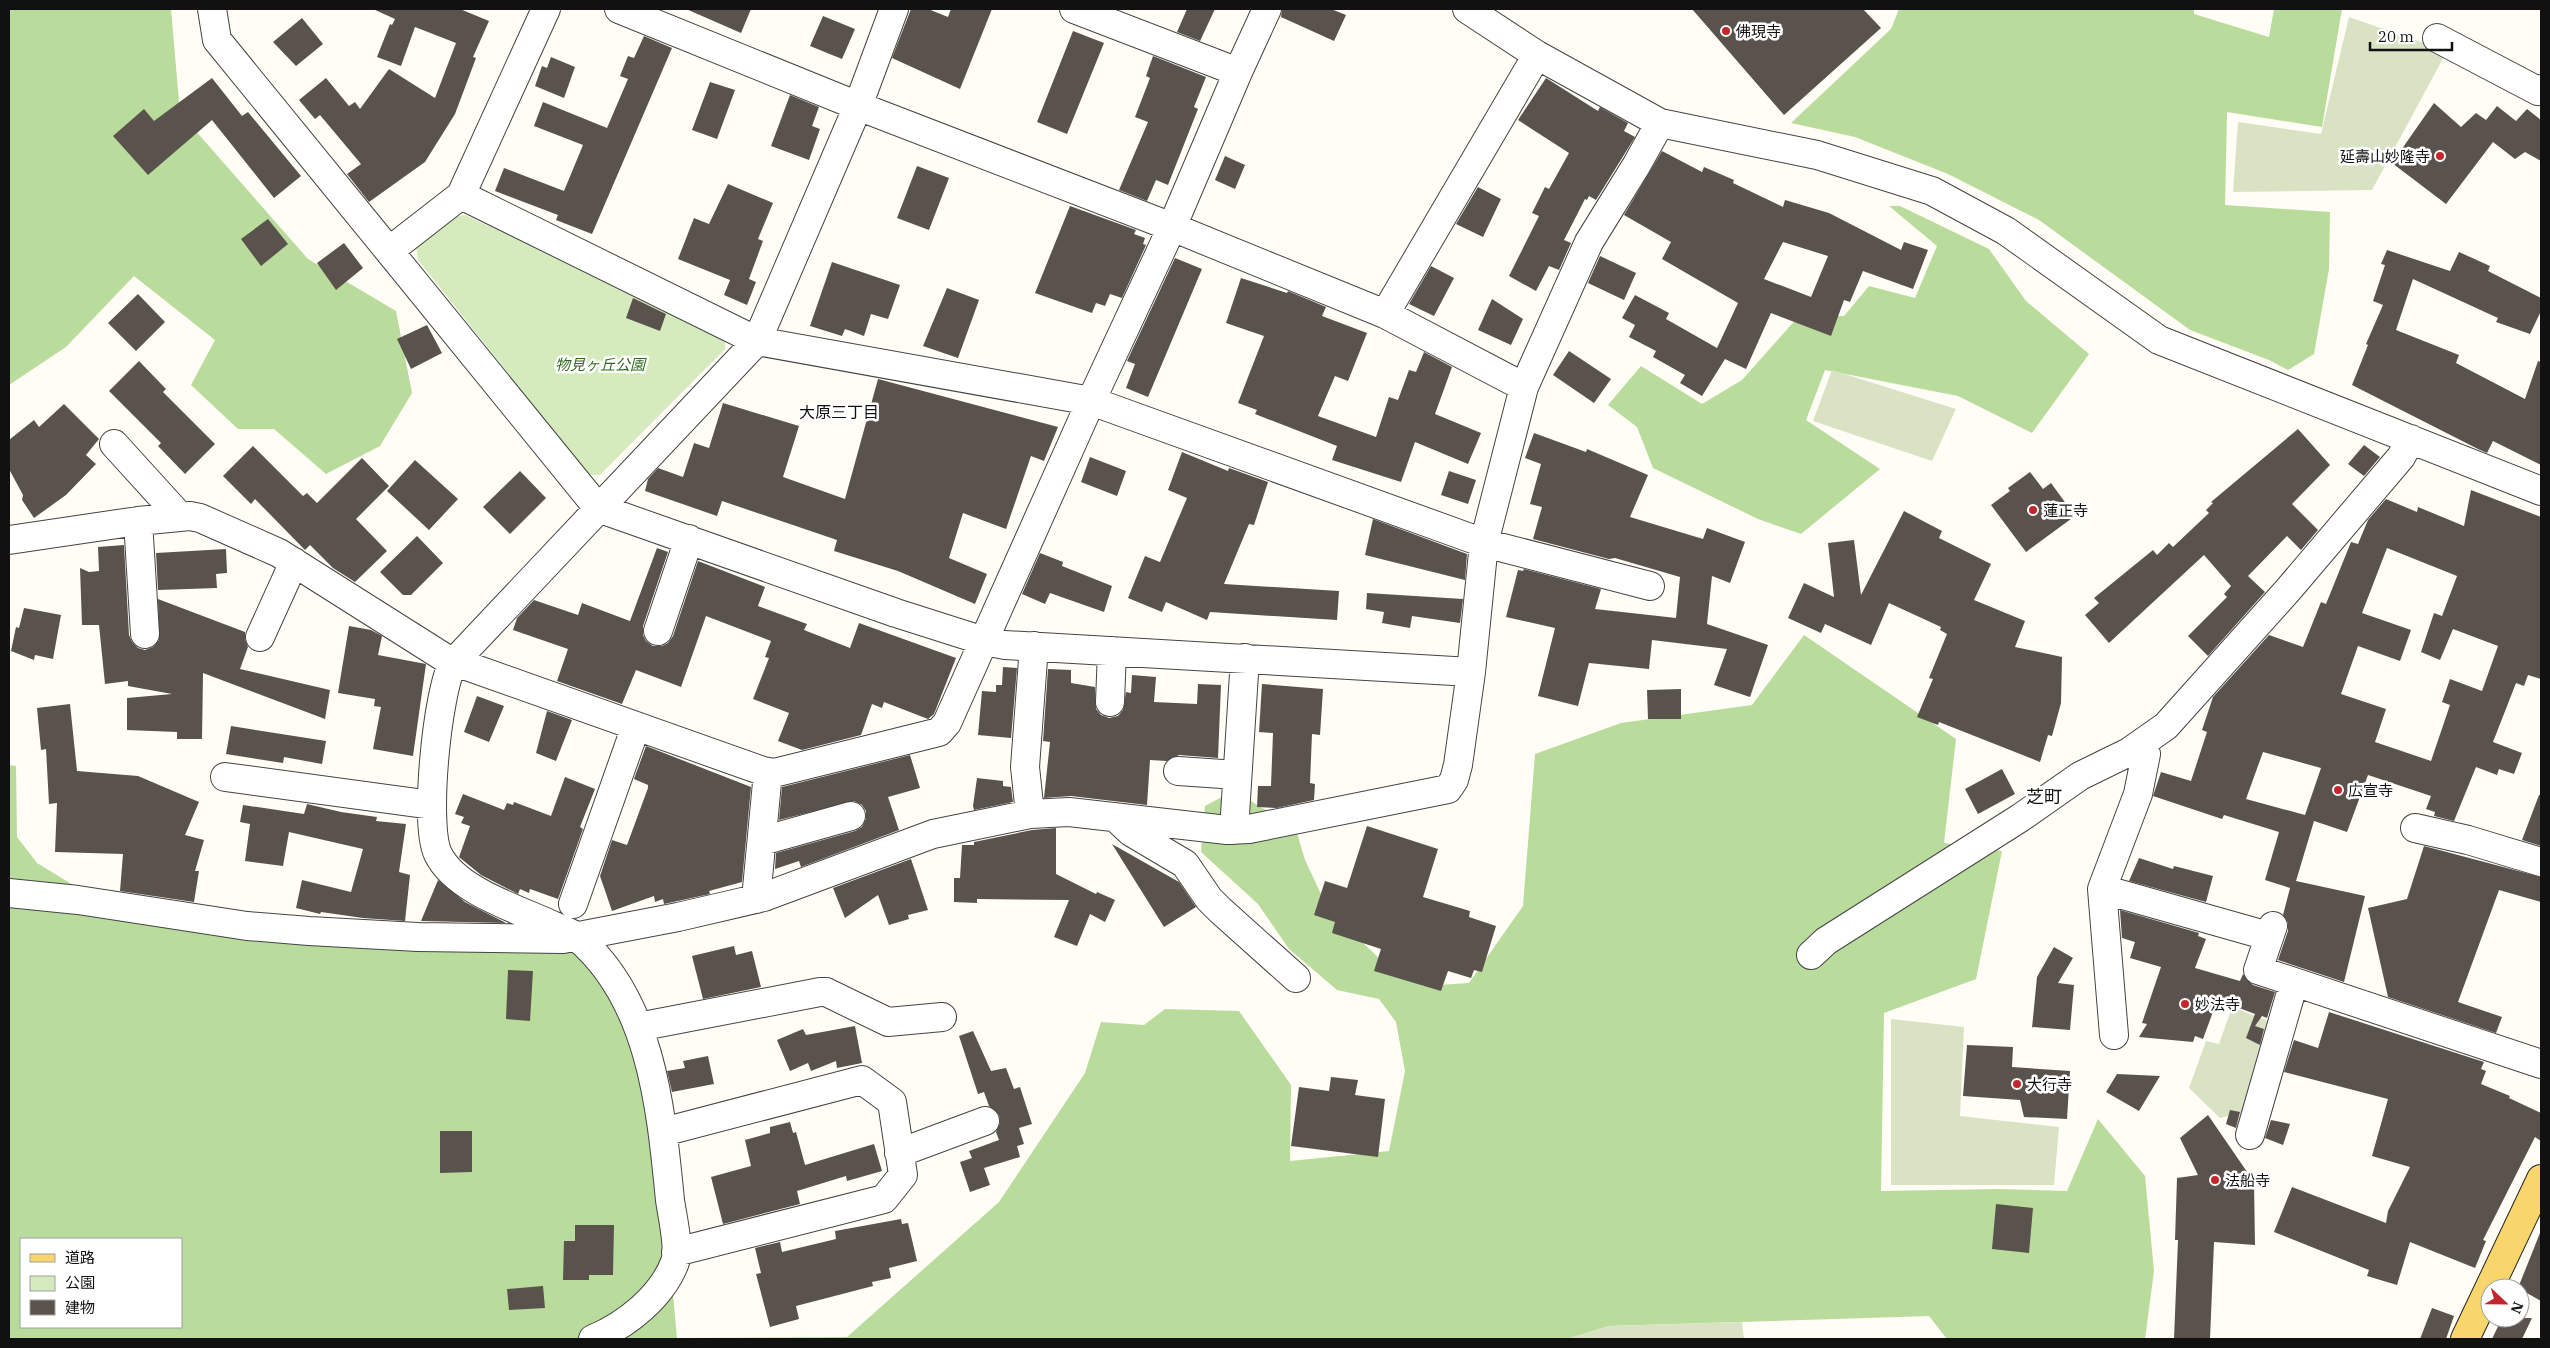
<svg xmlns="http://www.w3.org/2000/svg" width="2550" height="1348" viewBox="0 0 2550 1348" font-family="'IBM Plex Serif','Noto Sans JP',serif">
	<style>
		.green { fill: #d5ebbd }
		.forest { fill: #b9dc9c; fill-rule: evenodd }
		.cemetery { fill: #d9e3c4 }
		.building { fill: #5a524d; fill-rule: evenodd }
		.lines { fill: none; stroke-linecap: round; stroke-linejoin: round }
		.minor-casing { stroke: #444; stroke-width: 30 }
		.major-casing { stroke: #222; stroke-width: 30 }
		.minor { stroke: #fff; stroke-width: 28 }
		.major { stroke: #f9d66b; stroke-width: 28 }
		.poi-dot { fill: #c4262e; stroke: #fff; stroke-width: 2 }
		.labels { text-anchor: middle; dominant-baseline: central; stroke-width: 5; stroke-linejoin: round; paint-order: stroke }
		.poi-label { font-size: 15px; fill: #111; stroke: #fff; text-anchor: start }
		.park-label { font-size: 15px; font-style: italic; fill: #2f6b1f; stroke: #fff }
		.neighbourhood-label { font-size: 16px; fill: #111; stroke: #fff }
		.quarter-label { font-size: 18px; fill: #111; stroke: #fff }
	</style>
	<rect width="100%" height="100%" fill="#fffdf5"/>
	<!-- green -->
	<path class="green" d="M465 215 725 337V349L600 475H589L418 260 416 247 455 217Z"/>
	<!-- forest -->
	<path class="forest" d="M9 9H171L180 113 308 259 396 311 412 393 380 446 326 474 274 429H238L191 385 215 340 134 276 66 347 9 385Z
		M1899 9H2194V14L2269 37 2274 9H2342L2322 127 2227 112 2225 205 2330 212 2329 269 2314 354 2288 370 2269 360 2190 330 2039 220 1948 174 1855 137 1791 123 1891 29Z
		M1889 206H1900L1989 249 2026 301 2089 354 2032 433 1958 396 1825 370 1806 420 1880 469 1801 534 1758 519 1653 468 1637 427 1608 405 1641 366 1702 404 1742 380 1799 316H1844L1869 286 1915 298 1937 246Z
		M1804 635 1956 739 1944 843 2002 851 1976 979 1884 1013 1881 1191 1998 1189 2067 1191 2098 1119 2145 1176 2154 1271 2145 1339H1947L1929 1316 1609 1326 1567 1339H9V765L16 766 17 837 37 863 78 888 300 942 555 940 606 971 644 1058 663 1185 677 1338 847 1337 999 1202 1085 1073 1101 1022 1144 1025 1165 1009 1239 1011 1291 1085 1290 1161 1389 1151 1405 1071 1396 1022 1379 999 1337 990 1289 949 1258 904 1201 852 1205 806 1235 790 1260 807 1294 823 1305 860 1329 911 1380 959 1423 986 1469 983 1523 906 1535 754 1621 723 1752 705ZM21 1239H181V1327H21Z"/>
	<!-- cemetery -->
	<path class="cemetery" d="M2349 17 2447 51 2372 190 2233 192 2238 122 2321 134Z
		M1832 370 1956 409 1932 461 1813 421Z
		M2232 1007 2276 1024 2251 1110 2220 1118 2189 1088 2206 1041 2219 1044Z
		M1891 1019 1964 1027 1960 1116 2059 1127 2054 1185H1891Z
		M1742 1322 1744 1339H1567L1609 1326Z"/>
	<!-- building -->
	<path class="building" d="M373 9H460L489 21 473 57 476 58 455 114 425 162 369 202 347 174 361 164 320 115 315 119 299 100 326 78 349 106 355 102 360 109 389 69 435 98 456 43 415 27 401 66 377 57 390 24 392 25 395 19Z
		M686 9H751L741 33Z
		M911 9H928L948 17 951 9H992L960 89 892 58Z
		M1187 9H1215L1200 41 1177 32Z
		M1282 9H1331L1346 15 1334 41 1281 17Z
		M1692 9H1863L1881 28 1784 115Z
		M823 16 855 29 842 59 810 46Z
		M302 18 323 44 296 66 273 42Z
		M1073 31 1104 43 1067 134 1037 122Z
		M644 36 672 48 592 234 556 220 558 215 495 191 504 168 564 191 583 145 534 126 543 102 607 128 628 79 620 76 628 56 634 58Z
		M1153 56 1206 77 1194 107 1198 109 1168 185 1156 180 1147 201 1119 190 1148 122 1135 117 1150 78 1146 76Z
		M551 57 575 67 564 98 535 86 542 66 547 68Z
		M212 78 242 116 248 112 301 176 274 198 212 120 148 175 113 136 144 109 154 121Z
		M1546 78 1598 111 1600 107 1628 123 1624 131 1635 137 1596 200 1589 196 1587 200 1585 199 1564 240 1571 243 1559 270 1549 266 1536 291 1509 276 1539 216 1532 213 1545 187 1549 189 1569 153 1518 120Z
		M710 82 735 90 717 139 692 130Z
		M790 95 819 107 812 126 820 129 809 160 771 146Z
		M2434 103 2461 127 2476 113 2486 120 2497 106 2516 121 2527 109 2541 120V161L2525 152 2515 159 2493 142 2446 204 2392 163Z
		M1662 151 1702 172 1704 167 1734 180 1733 183 1783 207 1785 200 1829 213 1901 250 1904 242 1928 250 1913 289 1863 271 1850 302 1844 300 1831 336 1771 313 1746 369 1725 359 1702 396 1680 383 1685 375 1653 357 1656 351 1629 337 1635 325 1622 318 1635 295 1669 313 1666 319 1717 348 1738 303 1662 259 1671 242 1624 215ZM1783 242 1828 256 1811 297 1764 279Z
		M1225 156 1245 165 1235 189 1215 180Z
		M917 166 949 178 929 230 897 218Z
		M728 184 773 203 758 239 763 241 749 279 756 282 747 305 724 295 730 280 678 259 694 218 709 224Z
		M1478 187 1501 199 1483 237 1456 224Z
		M1070 206 1136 230 1134 234 1145 238 1143 244 1146 245 1122 298 1110 294 1105 306 1096 303 1092 313 1035 293Z
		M268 219 288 244 261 266 241 239Z
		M344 243 363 268 336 290 317 263Z
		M2387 250 2450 271 2459 252 2490 266 2488 271 2541 298V311L2530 334 2496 322 2498 318 2413 279 2396 330 2459 355 2456 363 2525 399 2538 361 2541 362V465L2493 441 2487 453 2478 449 2352 385 2368 345 2366 344 2383 305 2373 301 2385 265 2381 264Z
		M1600 256 1636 273 1624 300 1588 283Z
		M1175 258 1202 269 1148 397 1126 388 1135 364 1127 361Z
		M832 262 900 285 888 319 871 314 864 336 845 329 842 336 810 326Z
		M1431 266 1454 278 1434 316 1409 304Z
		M1241 278 1287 293 1288 291 1326 307 1322 316 1367 333 1348 381 1335 376 1318 416 1376 437 1389 397 1398 400 1409 370 1416 372 1424 352 1452 367 1435 414 1481 433 1468 464 1415 442 1401 482 1332 460 1337 446 1255 414 1257 410 1238 403 1264 336 1226 323Z
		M947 288 979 300 958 358 923 346Z
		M138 294 165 322 136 351 108 323Z
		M633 298 666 314 660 331 626 318Z
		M1492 299 1523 319 1511 345 1478 330Z
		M427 325 442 353 411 369 397 339Z
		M1569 351 1611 379 1594 403 1553 375Z
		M139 361 166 389 163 392 215 444 185 474 158 446 161 443 109 391Z
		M878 379 1058 427 1044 461 1031 456 1006 529 963 513 949 558 987 574 975 604 898 571 834 551 837 540 722 501 717 516 645 491 648 479 658 468 683 477 694 443 709 448 723 403 799 426 783 477 845 499Z
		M64 404 99 439 86 455 96 464 66 495 34 518 22 500 23 495 9 469V440L34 420 39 427Z
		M2298 429 2330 465 2292 504 2318 530 2301 550 2287 536 2248 576 2265 592 2208 656 2188 636 2227 597 2224 594 2231 586 2204 555 2109 643 2085 615 2099 603 2094 598 2153 550 2157 555 2169 543 2173 547 2209 513 2206 510 2213 503 2211 502Z
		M1534 433 1586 452 1587 449 1648 475 1630 517 1703 539 1707 528 1745 542 1730 583 1712 576 1707 624 1768 645 1750 697 1714 685 1727 649 1652 640 1649 669 1589 663 1578 706 1538 696 1555 628 1506 617 1518 570 1523 571 1524 569 1601 589 1595 609 1676 618 1680 577 1615 558 1609 559 1533 539 1542 507 1530 504 1541 464 1525 458Z
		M2364 445 2380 457 2364 476 2348 464Z
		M253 446 303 496 307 493 317 503 362 458 389 486 356 519 387 551 355 582 333 568 310 545 305 550 255 499 251 504 223 476Z
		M1182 452 1228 471 1229 468 1268 482 1254 525 1249 524 1224 584 1339 591 1337 620 1210 612 1207 620 1166 602 1162 612 1128 598 1145 556 1160 562 1187 498 1168 490Z
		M1090 457 1126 471 1117 496 1081 482Z
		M415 460 458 499 429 530 387 491Z
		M520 471 546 498 510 534 483 507Z
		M1449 471 1476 480 1468 504 1441 495Z
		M2030 472 2043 489 2051 483 2075 516 2026 552 1991 505 2010 491 2008 488Z
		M2471 490 2541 517V679L2528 675 2524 686 2516 683 2493 742 2522 753 2514 774 2499 769 2497 775 2476 767 2454 821 2434 816 2435 812 2426 809 2431 796 2368 775 2347 832 2314 821 2296 881 2365 896 2344 982 2278 960 2288 931V923L2283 915 2290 888 2265 880 2279 832 2224 815 2222 819 2153 796 2161 772 2191 781 2207 732 2202 730 2213 697 2269 635 2303 647 2321 602 2326 604 2351 542 2358 544 2368 520 2386 499 2417 512 2418 507 2464 526ZM2387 548 2457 576 2442 616 2434 613 2421 652 2440 660 2453 629 2498 646 2482 691 2450 679 2442 702 2450 705 2431 761 2375 742 2386 709 2341 694 2358 646 2400 661 2411 630 2362 613ZM2263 752 2321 768 2305 815 2246 799Z
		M1904 511 1942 531 1939 538 1991 564 1974 600 2025 621 2015 647 2062 657 2061 703 2052 736 2048 735 2040 762 1939 722 1938 725 1917 717 1933 679 1929 678 1947 634 1940 630 1941 627 1889 603 1871 645 1825 624 1821 633 1788 618 1804 583 1834 597 1828 543 1854 540 1861 595Z
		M1373 519 1467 554 1465 580 1365 555Z
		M417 536 443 563 411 595H403L380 572Z
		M124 545 129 635 132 642 138 648 145 650 153 647 159 640 158 599 245 632V639L248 647 240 669 330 690 325 719 203 673 202 739H177V732L127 730V698L172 694 128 686V681L105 684 99 625H82L80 568 89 572 99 571 98 547Z
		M657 548 668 552 643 626V635L646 641 653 646H662L668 643 673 636 698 561 765 587 758 606 807 624 804 630 850 648 859 623 956 658 934 714 928 719 884 702 882 708 872 704 861 735 802 750 778 741 789 713 753 699 769 658 765 657 771 641 706 616 681 687 636 670 622 704 557 681 568 649 513 630 517 618 534 600 578 615 582 603 630 621Z
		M226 549 227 573 216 574 217 588 158 590 156 553Z
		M1040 553 1063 562 1062 566 1112 586 1104 612 1050 593 1045 604 1022 594Z
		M1367 593 1463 599 1460 623 1412 616 1410 628 1382 623 1384 612 1366 609Z
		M24 608 61 615 53 659 35 655 34 660 11 651 16 627 19 628Z
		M349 626 371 630 382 636 378 655 426 664 413 756 373 749 381 707 374 706 375 699 338 693Z
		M1003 667 1017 668 1011 738 978 735 982 691 996 692V685H1002Z
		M1048 669 1071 670V683L1095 687 1096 709 1101 715 1109 718 1118 716 1123 710 1126 692 1131 693 1132 675 1156 677 1154 702 1197 704 1198 684 1221 685 1218 758 1179 755 1167 761 1150 760 1147 805 1071 796 1044 798 1050 742 1043 741Z
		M1262 684 1323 689 1320 735 1312 734 1310 783 1315 784 1314 800 1277 808 1257 807 1258 786H1271L1273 733 1259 732Z
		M1681 689V719H1648L1647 690Z
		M477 696 504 706 489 742 464 732Z
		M70 704 77 771 138 776 199 802 185 835 204 840 195 871H199L194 902 120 891 123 854 55 852 57 803 49 804 46 749 41 750 37 708Z
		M547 711 572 720 556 761 536 753Z
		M231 726 326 741 322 764 284 757 283 763 226 754Z
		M646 746 751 787 742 882 709 891 710 894 664 904 663 899 655 902 654 896 612 911 600 876 612 840 627 845 648 788V785L634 779Z
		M910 755 920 788 888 797 899 830 801 867 799 861 775 869 776 853 855 831 862 827 866 819V811L862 805 854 801 779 820 782 787Z
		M2002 769 2015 794 1978 814 1965 789Z
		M565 777 595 789 580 827 583 829 558 899 530 889 529 893 520 889 518 894 481 875 459 857 470 826 461 823 464 817 455 814 463 794 504 810 507 803 513 805 514 802 551 816Z
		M977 778 1003 781V786L1011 787 1013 802 974 810 973 806Z
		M2539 795H2541V846L2522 840Z
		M307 804 341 812 377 817 376 821 406 824 399 872 410 875 405 921 363 918 321 912 320 914 296 908 302 880 351 892 363 849 289 832 283 866 245 861 250 824 240 822 243 805 304 814Z
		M1367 826 1438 849 1423 897 1470 911 1469 917 1496 926 1482 972 1474 970 1471 978 1448 971 1441 991 1374 971 1381 949 1332 933 1335 922 1314 915 1325 881 1347 888Z
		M1056 828V874L1096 894 1097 892 1115 900 1105 922 1090 914 1077 946 1054 937 1069 900 977 899V903L954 902V878H960L962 845H974V842L1032 830Z
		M1112 844 1179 882 1196 907 1164 927Z
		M2424 846 2541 877V902L2499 890 2458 1002 2502 1017 2496 1033 2388 997 2368 908 2407 899Z
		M2139 858 2173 869 2174 866 2213 876 2206 902 2129 881Z
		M911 859 928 910 908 915 909 919 889 925 878 895 845 918 833 888Z
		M438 880 465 902 506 923 421 921Z
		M2120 910 2199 933 2198 936 2206 939 2195 968 2240 981 2243 974 2253 985 2275 992 2267 1018 2262 1016 2255 1026 2264 1029 2260 1045 2246 1038 2255 1014 2221 1001 2218 1010 2214 1009 2203 1039 2195 1036 2193 1042 2139 1037 2147 1024 2142 1023 2161 967 2130 958 2135 942 2122 938Z
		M734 946 736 955 752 951 761 987 703 999 692 956Z
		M2054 947 2073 958 2058 983 2074 985 2070 1030 2033 1027 2032 1028 2037 977Z
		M508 970 533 971 530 1021 506 1019Z
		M2329 1012 2484 1062 2481 1069 2486 1071 2481 1084 2510 1096 2509 1098 2541 1113V1141L2535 1137 2483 1240 2486 1241 2475 1268 2410 1242 2397 1285 2367 1276 2369 1270 2274 1232 2292 1187 2386 1223 2388 1211 2410 1167 2372 1156 2388 1099 2284 1072 2294 1040 2318 1048Z
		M855 1026 862 1063 837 1068 836 1061 811 1071 808 1063 790 1071 777 1040 803 1029 806 1035Z
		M973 1031 991 1071 1006 1068 1014 1089 1020 1087 1032 1124 1019 1128 1024 1144 1017 1146 1020 1157 984 1168 990 1185 970 1192 960 1162 972 1158 969 1151 999 1140 996 1132 1000 1123 999 1115 989 1106 984 1092 978 1094 959 1036Z
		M1967 1045 2013 1047 2012 1067 2070 1071 2067 1119 2024 1117 2020 1100 1963 1096Z
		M708 1056 714 1084 672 1092 667 1071 685 1068 683 1061Z
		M2117 1074 2160 1076 2139 1111 2106 1092Z
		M1331 1077 1358 1080 1355 1095 1385 1099 1378 1157 1291 1146 1299 1087 1329 1091Z
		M2230 1110 2240 1112 2236 1128 2226 1124Z
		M2208 1115 2254 1182 2255 1245 2214 1242 2210 1339H2174L2178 1240H2175L2177 1178 2198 1175 2180 1138Z
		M2271 1120 2290 1124 2283 1145 2265 1138Z
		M790 1122 793 1133 796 1132 805 1165 874 1144 882 1171 847 1181 846 1176 797 1191 800 1204 723 1224 711 1177 751 1166 745 1140 770 1133V1127Z
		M440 1131H472V1172L440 1173Z
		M1996 1204 2033 1208 2029 1253 1992 1249Z
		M901 1219 902 1224 908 1223 917 1261 889 1268 891 1278 872 1282 873 1286 796 1306 799 1319 770 1327 756 1274 761 1273 755 1248 780 1242 782 1252 836 1239 835 1231Z
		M575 1225H614L613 1275H589V1280H563L564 1241H575Z
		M2540 1233H2541V1301L2518 1288Z
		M543 1286 545 1308 509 1310 507 1289Z
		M2432 1308 2454 1316 2446 1339H2420Z
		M2502 1318H2532L2522 1339H2492Z"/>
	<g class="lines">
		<!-- minor casing -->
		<g class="minor-casing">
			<path id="minor" d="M212 9 217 40 389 251
				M546 9 461 195 389 251 598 508 896 613 984 641 1005 645 1471 672
				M619 9 858 106 1172 227 1385 314 1524 387
				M1074 9 1238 72
				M1467 9 1537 55 1660 123 1817 155 1932 191 2006 231 2159 340 2541 491
				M2437 38 2538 91 2541 89
				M461 195 757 341 1091 401 1484 543 1650 586
				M1385 314 1537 55
				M114 444 174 510 176 517
				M138 521 145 634
				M9 540 138 521 190 516 200 518 279 553 453 663 464 665 763 771 774 773 939 732 947 723 1091 401 1172 227 1238 72 1267 9
				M658 631 689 539
				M260 637 294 562
				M1110 702 1112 651
				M1178 771 1237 775
				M225 777 432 805
				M1030 814 1025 767 1034 646
				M1115 817 1131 832 1185 864 1209 899 1220 910 1296 978
				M2415 828 2468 840 2541 862
				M1234 830 1245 658
				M762 841 851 816
				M2102 889 2268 936
				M9 893 78 900 247 926 309 931 418 937 563 939 678 917 764 897 933 834 1030 814 1069 812 1227 830 1249 829 1448 789 1454 780 1458 765 1471 672 1484 543 1524 387 1589 242 1636 166 1660 123
				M756 899 768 772
				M573 904 636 726
				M2273 926 2258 970 2541 1064
				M1811 955 1826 941 2020 818 2080 776 2129 752 2166 726 2288 590 2401 457 2411 439
				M638 1027 820 992H826L888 1022 942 1017
				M2114 1035 2102 889 2138 794 2146 754 2143 743
				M663 1132 862 1080 892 1102 903 1175 884 1199 676 1252
				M2250 1135 2294 982
				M899 1153 985 1121
				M593 1339C626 1325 662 1297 675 1262 680 1248 672 1215 670 1200 661 1110 652 1001 578 938 571 932 560 929 552 925 518 909 456 891 438 854 424 825 437 693 453 663L757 341 858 106 894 9"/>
		</g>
		<!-- major casing -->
		<g class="major-casing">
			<path id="major" d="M2465 1339 2541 1179"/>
		</g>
		<!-- minor -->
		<use href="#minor" class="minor"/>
		<!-- major -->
		<use href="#major" class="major"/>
	</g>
	<!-- markers -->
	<g class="poi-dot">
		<circle cx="1726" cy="31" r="5"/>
		<circle cx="2440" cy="156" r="5"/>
		<circle cx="2033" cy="510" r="5"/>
		<circle cx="2338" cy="790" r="5"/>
		<circle cx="2185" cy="1004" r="5"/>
		<circle cx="2017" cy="1084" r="5"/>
		<circle cx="2215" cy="1180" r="5"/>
	</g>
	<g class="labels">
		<!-- poi labels -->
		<g class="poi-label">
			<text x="1736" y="31">佛現寺</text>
			<text x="2430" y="156" text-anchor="end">延壽山妙隆寺</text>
			<text x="2043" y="510">蓮正寺</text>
			<text x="2348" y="790">広宣寺</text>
			<text x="2195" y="1004">妙法寺</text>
			<text x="2027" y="1084">大行寺</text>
			<text x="2225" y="1180">法船寺</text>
		</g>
		<!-- park labels -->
		<g class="park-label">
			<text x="600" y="364">物見ヶ丘公園</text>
		</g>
		<!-- neighbourhood labels -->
		<g class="neighbourhood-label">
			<text x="839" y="412">大原三丁目</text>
		</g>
		<!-- quarter labels -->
		<g class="quarter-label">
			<text x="2044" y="796">芝町</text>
		</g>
	</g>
	<!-- border -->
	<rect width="2550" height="1348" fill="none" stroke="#111111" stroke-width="20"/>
	<!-- legend -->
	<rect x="20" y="1238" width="162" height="90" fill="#ffffff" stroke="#a0a0a0"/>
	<rect x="30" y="1254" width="25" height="8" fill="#f9d66b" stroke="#a0a0a0"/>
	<text x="65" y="1263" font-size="15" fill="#111111">道路</text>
	<rect x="30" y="1276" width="25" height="15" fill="#d5ebbd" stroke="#a0a0a0"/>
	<text x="65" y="1288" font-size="15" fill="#111111">公園</text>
	<rect x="30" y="1300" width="25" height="15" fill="#5a524d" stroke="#a0a0a0"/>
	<text x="65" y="1313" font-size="15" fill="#111111">建物</text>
	<!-- north arrow -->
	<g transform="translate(2505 1303) rotate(112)"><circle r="24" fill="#ffffff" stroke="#a0a0a0"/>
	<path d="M0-4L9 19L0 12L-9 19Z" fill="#c4262e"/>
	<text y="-8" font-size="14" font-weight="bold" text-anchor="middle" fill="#111111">N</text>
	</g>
	<!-- scale -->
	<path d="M2370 42v8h82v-8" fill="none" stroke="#111111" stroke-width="2.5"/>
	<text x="2378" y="42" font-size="15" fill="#111111" stroke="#ffffff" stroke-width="4" paint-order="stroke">20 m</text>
</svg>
